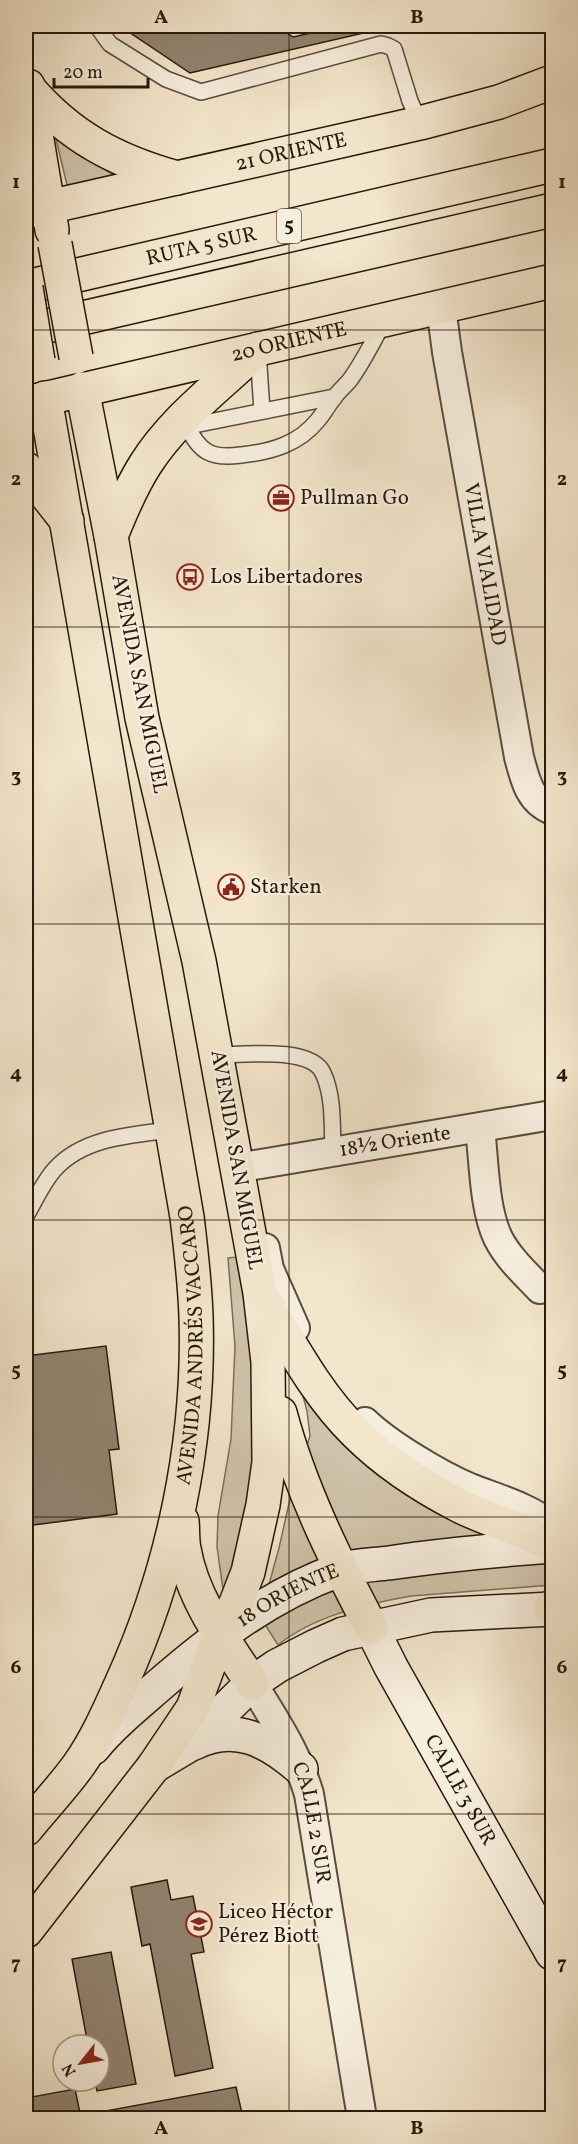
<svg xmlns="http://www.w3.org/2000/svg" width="578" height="2144" viewBox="0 0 578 2144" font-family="Vollkorn,serif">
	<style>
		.green { fill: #d0c3ab; stroke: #7c6e5c; stroke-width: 1.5 }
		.building { fill: #918370; stroke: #27180c; stroke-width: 1.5 }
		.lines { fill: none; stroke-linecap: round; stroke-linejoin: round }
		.lane-casing { stroke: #5a4c3c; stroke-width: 18 }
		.street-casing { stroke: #5a4c3c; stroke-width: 32 }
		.secondary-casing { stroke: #27180c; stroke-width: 36 }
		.primary-casing { stroke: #27180c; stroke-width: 36 }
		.highway-casing { stroke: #27180c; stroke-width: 36 }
		.lane { stroke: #f7efde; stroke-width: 15 }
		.street { stroke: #f7efde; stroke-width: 28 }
		.secondary { stroke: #f7efde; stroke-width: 33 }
		.primary { stroke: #f3e6cc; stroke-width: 33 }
		.highway { stroke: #f3e6cc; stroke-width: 33 }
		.highway-bridge-casing { stroke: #27180c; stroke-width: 36; stroke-linecap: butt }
		.highway-bridge { stroke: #f3e6cc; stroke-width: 33 }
		.grid { fill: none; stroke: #27180c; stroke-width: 1.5; stroke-opacity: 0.55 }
		.labels { text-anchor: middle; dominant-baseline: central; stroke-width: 4.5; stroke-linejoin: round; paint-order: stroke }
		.shield { fill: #f7efde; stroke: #65584b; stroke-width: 1.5 }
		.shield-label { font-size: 20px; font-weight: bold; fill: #27180c }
		.street-label { font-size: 21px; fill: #27180c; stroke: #f7efde }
		.poi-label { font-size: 21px; fill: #27180c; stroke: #f7efde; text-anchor: start }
		.neatline { fill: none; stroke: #27180c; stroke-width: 2 }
		.grid-label { font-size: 20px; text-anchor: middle; font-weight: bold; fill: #27180c }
	</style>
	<rect width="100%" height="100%" fill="#f3e6cc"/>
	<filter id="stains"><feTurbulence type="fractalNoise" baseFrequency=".00333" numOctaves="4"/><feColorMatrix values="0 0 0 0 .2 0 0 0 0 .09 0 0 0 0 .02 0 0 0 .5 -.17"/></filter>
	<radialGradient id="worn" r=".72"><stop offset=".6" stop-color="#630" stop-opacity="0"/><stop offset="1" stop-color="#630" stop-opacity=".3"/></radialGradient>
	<!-- green -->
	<path class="green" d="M56 139 117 177 67 185Z
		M237 1257 253 1357 257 1437 243 1539 224 1596 217 1547 218 1516 231 1439 235 1346 228 1258Z
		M297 1374 552 1560V1582L551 1585 411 1596C366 1604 314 1616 278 1645L260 1617 279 1548 292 1490 310 1436 307 1411Z"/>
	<!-- building -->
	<path class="building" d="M125 26H276L293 37 342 26H380L381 29 190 73 126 30Z
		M106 1346 119 1449 109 1450 117 1514 26 1526V1356Z
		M167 1880 171 1900 193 1896 204 1952 191 1954 213 2068 175 2076 150 1944 142 1946 131 1887Z
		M111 1952 136 2084 97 2091 95 2081H99V2045H88L72 1959Z
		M236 2087 243 2118H90L89 2114Z
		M75 2089 81 2118H26V2098Z"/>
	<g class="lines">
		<!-- lane casing -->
		<g class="lane-casing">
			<path id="lane" d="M97 26 110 44 166 79 201 92 381 44 388 46 394 49 410 101 420 123
				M258 351 262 411
				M187 426C200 453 212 459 241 455 271 452 299 444 318 420 324 413 328 405 334 398 339 390 347 385 352 377 364 360 374 340 384 321
				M184 427 334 397
				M217 1055C242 1055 311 1046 323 1073 334 1096 332 1127 333 1152
				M26 1216C35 1201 43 1182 55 1169 84 1137 132 1135 172 1130"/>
		</g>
		<!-- street casing -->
		<g class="street-casing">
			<g id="street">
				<path id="s1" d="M441 307 447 352 519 757C525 779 529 801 552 810"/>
				<path d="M480 1128C484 1161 484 1209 498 1238 508 1258 525 1273 540 1289"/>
				<path d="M237 1168 552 1115"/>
				<path d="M265 1248 269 1269 295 1328"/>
				<path d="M365 1422C388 1444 439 1475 470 1488 498 1499 528 1507 552 1526"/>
				<path id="s2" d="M252 1683C274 1719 297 1753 309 1794L362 2118"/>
			</g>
		</g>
		<!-- secondary casing -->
		<g class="secondary-casing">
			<g id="secondary">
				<path id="s3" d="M371 1627 391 1667 552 1953"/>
				<path d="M194 1743C235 1722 269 1741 301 1769"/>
				<path id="s4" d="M93 1748C111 1726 134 1707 156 1688 211 1640 269 1595 339 1570 354 1565 373 1565 389 1563 443 1555 498 1550 552 1546"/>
				<path d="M154 1766 189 1745 252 1683 277 1666 316 1646 343 1634 431 1615 552 1609"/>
			</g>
		</g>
		<!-- primary casing -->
		<g class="primary-casing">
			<g id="primary">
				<path d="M265 1302C292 1347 318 1396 356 1433 386 1463 423 1487 460 1506 490 1521 523 1529 552 1545"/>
				<path d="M280 1413C300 1488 335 1559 371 1627"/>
				<path d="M182 1521C183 1530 182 1540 184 1549 192 1598 225 1642 252 1683"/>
				<path d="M551 1609 552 1607"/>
				<path id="s5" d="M26 1829C43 1808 62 1788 78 1766 96 1741 109 1711 122 1682 173 1570 200 1440 196 1317 195 1283 191 1250 187 1217L45 398"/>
				<path d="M26 1931 154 1766 193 1708 220 1634 236 1603 248 1572 263 1505 269 1462 268 1362 260 1293 199 961 142 718 111 536 82 389"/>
			</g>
		</g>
		<!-- highway casing -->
		<g class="highway-casing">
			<g id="highway">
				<path d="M28 86 52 230"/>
				<path d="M28 88C70 137 116 161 177 178"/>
				<path id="s6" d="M26 212 420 123 499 102 552 82"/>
				<path id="s7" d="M26 287 552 165"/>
				<path d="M26 331 552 210"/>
				<path id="s8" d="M26 403 552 281"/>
				<path d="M26 469 67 521"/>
				<path d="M111 536C121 511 131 487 145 465 174 419 219 386 258 349"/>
			</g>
		</g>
		<!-- lane -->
		<use href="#lane" class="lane"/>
		<!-- street -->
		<use href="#street" class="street"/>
		<!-- secondary -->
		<use href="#secondary" class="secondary"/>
		<!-- primary -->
		<use href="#primary" class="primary"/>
		<!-- highway -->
		<use href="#highway" class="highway"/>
		<!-- highway-bridge casing -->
		<g class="highway-bridge-casing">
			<path id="highway-bridge" d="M55 244 76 357
				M26 288 38 361"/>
		</g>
		<!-- highway-bridge -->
		<use href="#highway-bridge" class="highway-bridge"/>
	</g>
	<!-- grid -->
	<path class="grid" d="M289 26V2118M26 330H552M26 627H552M26 924H552M26 1220H552M26 1517H552M26 1814H552"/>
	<!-- icons -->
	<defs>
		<g id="office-ring" transform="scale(1.35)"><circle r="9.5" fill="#f7efde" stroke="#8f2418" stroke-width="1.5"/><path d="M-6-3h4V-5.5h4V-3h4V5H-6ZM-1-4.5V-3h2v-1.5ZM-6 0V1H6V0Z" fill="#8f2418"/></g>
		<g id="bus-ring" transform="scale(1.35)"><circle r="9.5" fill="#f7efde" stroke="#8f2418" stroke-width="1.5"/><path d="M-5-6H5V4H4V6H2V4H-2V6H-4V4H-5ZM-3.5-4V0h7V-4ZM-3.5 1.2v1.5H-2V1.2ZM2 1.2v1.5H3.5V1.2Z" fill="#8f2418"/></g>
		<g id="civic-ring" transform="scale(1.35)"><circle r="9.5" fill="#f7efde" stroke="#8f2418" stroke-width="1.5"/><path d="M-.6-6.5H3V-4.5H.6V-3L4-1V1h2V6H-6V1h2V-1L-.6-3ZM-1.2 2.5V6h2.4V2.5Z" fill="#8f2418"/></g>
		<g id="school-ring" transform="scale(1.35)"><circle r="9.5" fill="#f7efde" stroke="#8f2418" stroke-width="1.5"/><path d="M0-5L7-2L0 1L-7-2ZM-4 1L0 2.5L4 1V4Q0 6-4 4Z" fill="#8f2418"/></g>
	</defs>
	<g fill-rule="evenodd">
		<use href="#office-ring" x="281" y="498"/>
		<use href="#bus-ring" x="190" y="577"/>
		<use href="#civic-ring" x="231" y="887"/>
		<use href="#school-ring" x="199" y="1924"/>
	</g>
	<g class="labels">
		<!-- shield labels -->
		<rect class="shield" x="277" y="209" width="24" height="34" rx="4.5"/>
		<g class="shield-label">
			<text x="289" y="226">5</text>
		</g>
		<!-- street labels -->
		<g class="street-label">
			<text stroke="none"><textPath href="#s6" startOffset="272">21 ORIENTE</textPath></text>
			<text stroke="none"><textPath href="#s7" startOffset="180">RUTA 5 SUR</textPath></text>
			<text stroke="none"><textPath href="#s8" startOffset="270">20 ORIENTE</textPath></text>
			<text stroke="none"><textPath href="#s1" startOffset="261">VILLA VIALIDAD</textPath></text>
			<text transform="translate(139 684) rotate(79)">AVENIDA SAN MIGUEL</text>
			<text transform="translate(395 1142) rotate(-9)">18½ Oriente</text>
			<text transform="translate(236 1160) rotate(80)">AVENIDA SAN MIGUEL</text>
			<text stroke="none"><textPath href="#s5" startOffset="524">AVENIDA ANDRÉS VACCARO</textPath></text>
			<text stroke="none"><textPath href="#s4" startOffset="249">18 ORIENTE</textPath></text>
			<text stroke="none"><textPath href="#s3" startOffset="186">CALLE 3 SUR</textPath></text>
			<text stroke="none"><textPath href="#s2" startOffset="154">CALLE 2 SUR</textPath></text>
		</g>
		<!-- poi labels -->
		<g class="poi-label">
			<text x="300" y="498">Pullman Go</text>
			<text x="210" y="577">Los Libertadores</text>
			<text x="250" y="887">Starken</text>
			<text x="218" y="1912">Liceo Héctor<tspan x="218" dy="24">Pérez Biott</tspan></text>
		</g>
	</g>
	<!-- margin -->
	<rect width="578" height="2144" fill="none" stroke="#f3e6cc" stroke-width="66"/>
	<!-- north arrow -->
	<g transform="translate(81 2063) rotate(239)"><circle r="28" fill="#f7efde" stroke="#a4998a" stroke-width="1.5"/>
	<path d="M0-4.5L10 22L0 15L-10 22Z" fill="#8f2418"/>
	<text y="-9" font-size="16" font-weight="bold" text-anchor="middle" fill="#27180c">N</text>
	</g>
	<!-- scale -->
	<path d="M54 78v9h94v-9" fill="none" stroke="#27180c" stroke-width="3"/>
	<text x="63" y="78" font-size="18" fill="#27180c" stroke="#f7efde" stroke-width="4.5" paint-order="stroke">20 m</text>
	<rect x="33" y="33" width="512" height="2078" class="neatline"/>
	<g class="grid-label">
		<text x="161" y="23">A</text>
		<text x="417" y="23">B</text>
		<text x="16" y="188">1</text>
		<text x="562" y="188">1</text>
		<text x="16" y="485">2</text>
		<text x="562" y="485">2</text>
		<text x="16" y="782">3</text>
		<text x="562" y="782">3</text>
		<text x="16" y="1079">4</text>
		<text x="562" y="1079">4</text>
		<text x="16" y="1376">5</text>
		<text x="562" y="1376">5</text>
		<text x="16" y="1673">6</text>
		<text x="562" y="1673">6</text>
		<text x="16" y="1969">7</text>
		<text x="562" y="1969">7</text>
		<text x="161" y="2134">A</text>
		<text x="417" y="2134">B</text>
	</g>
	<rect width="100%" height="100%" filter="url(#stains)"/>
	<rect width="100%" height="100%" fill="url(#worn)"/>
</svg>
